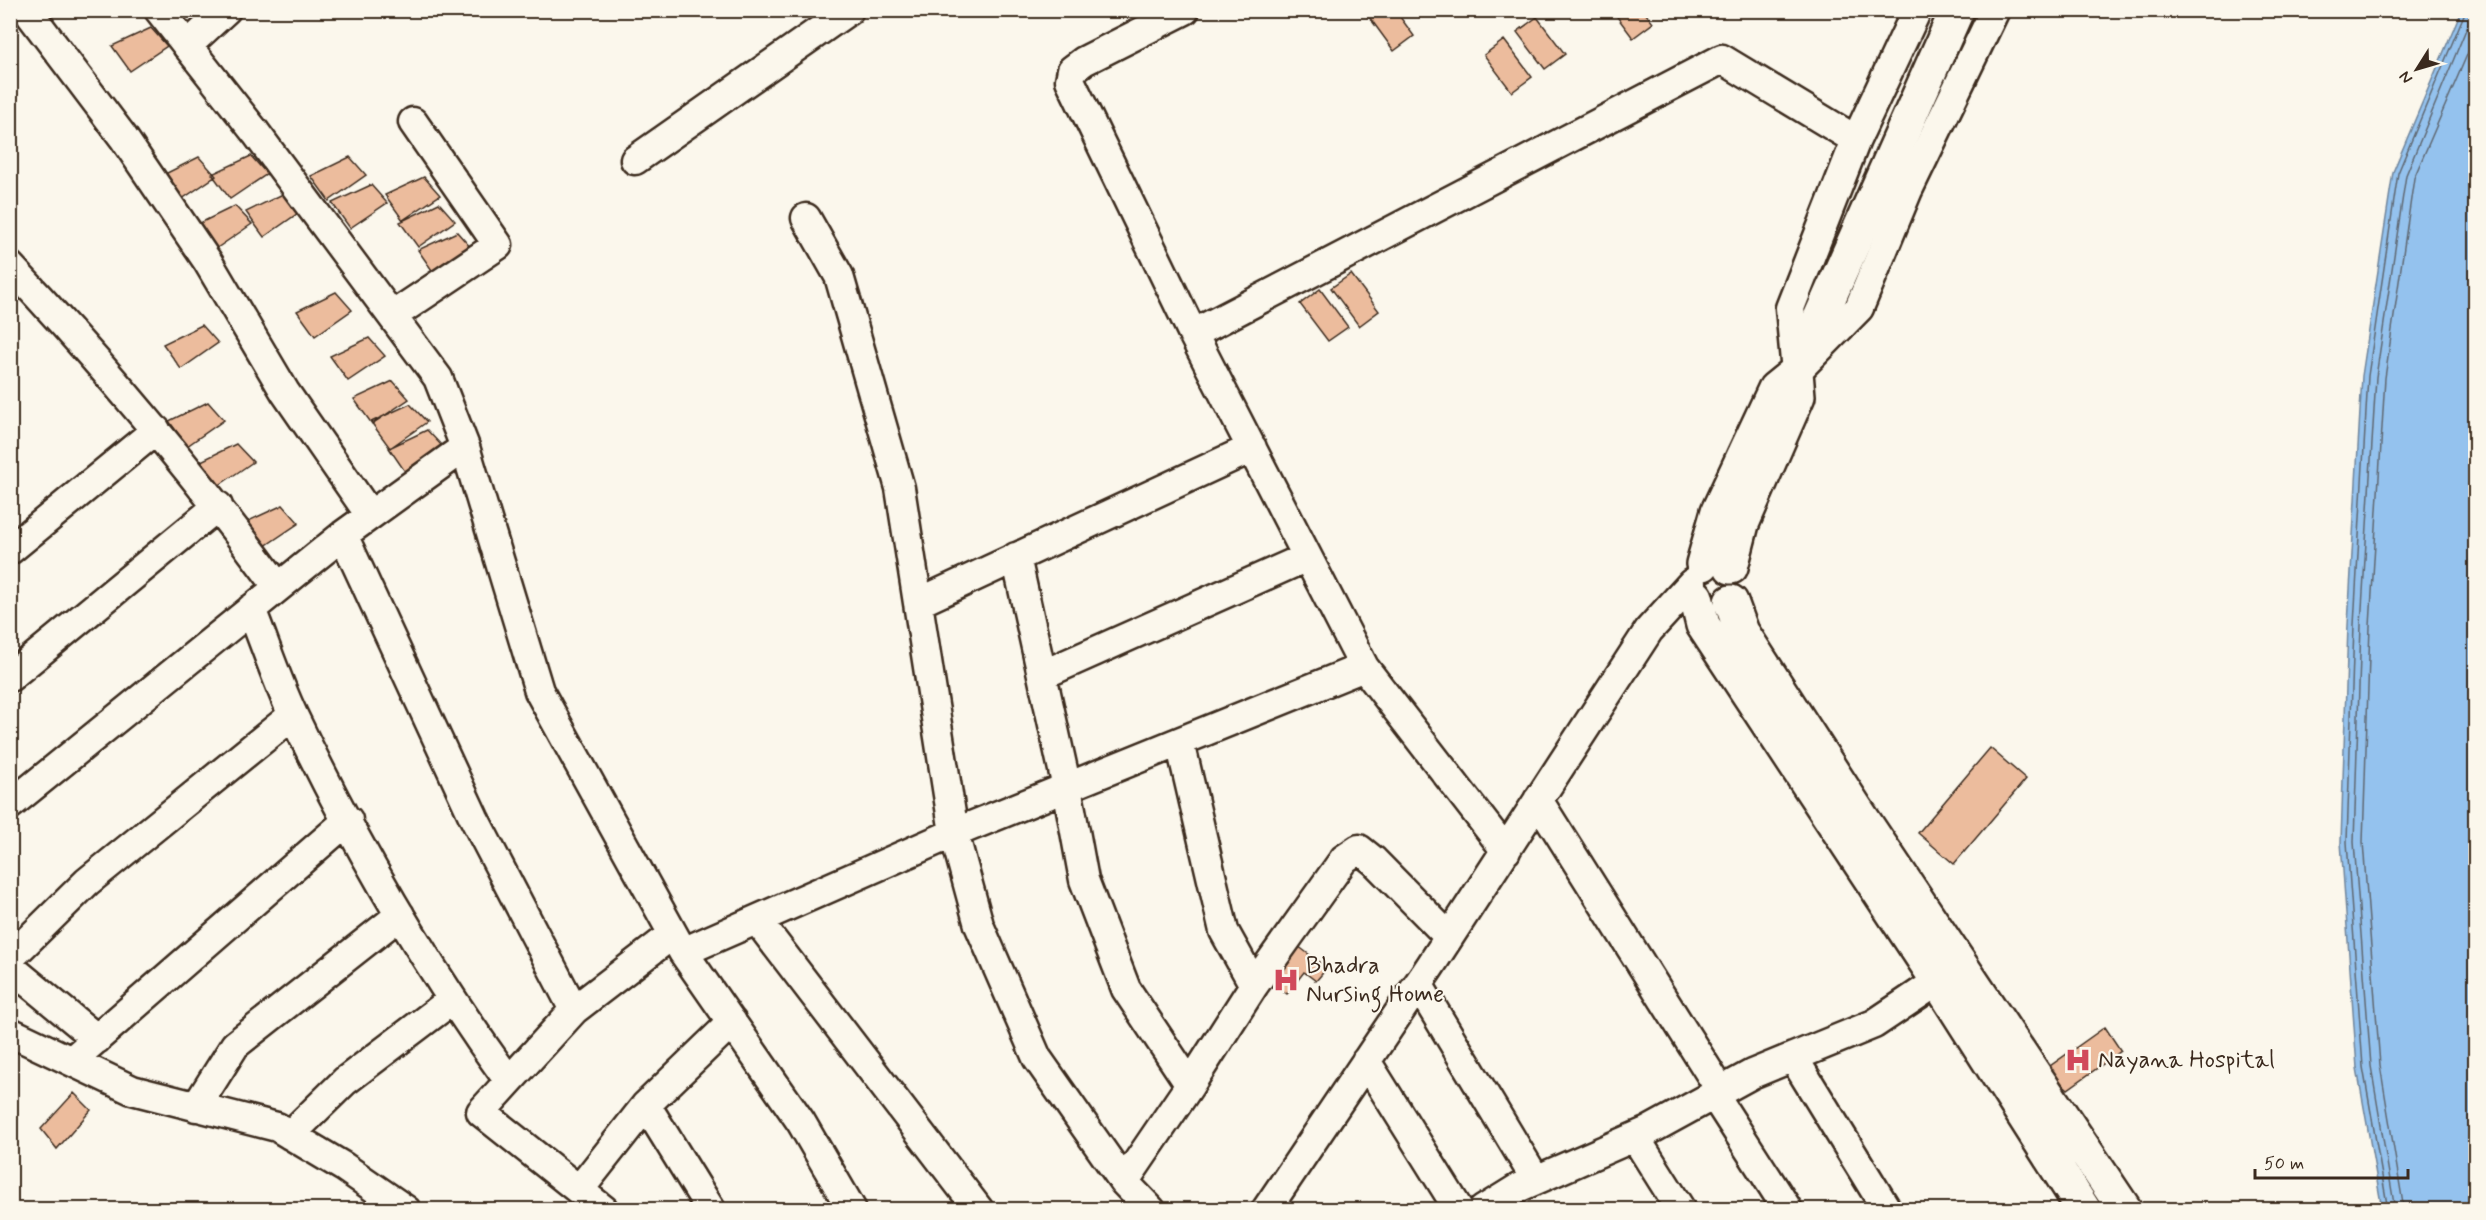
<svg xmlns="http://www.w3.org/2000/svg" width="2486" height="1220" viewBox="0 0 2486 1220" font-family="Mynerve,sans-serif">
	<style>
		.water { fill: #94c2ee; stroke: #70859b; stroke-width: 1.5 }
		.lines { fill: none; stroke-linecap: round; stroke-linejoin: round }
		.shore { stroke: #5f6771; stroke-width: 1.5 }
		.building { fill: #ecbc9d; stroke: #3b2a1e; stroke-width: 1.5 }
		.minor-casing { stroke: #3b2a1e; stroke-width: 33 }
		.major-casing { stroke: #3b2a1e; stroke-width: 38 }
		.minor { stroke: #fbf7ec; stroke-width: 28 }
		.major { stroke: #fbf7ec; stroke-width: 33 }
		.labels { text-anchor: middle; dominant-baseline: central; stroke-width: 4.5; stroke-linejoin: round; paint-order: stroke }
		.poi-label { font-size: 24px; fill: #3b2a1e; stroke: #fbf7ec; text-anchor: start }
	</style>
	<rect width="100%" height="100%" fill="#fbf7ec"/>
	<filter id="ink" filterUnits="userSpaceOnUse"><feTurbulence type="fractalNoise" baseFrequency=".0167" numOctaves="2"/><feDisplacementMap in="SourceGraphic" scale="12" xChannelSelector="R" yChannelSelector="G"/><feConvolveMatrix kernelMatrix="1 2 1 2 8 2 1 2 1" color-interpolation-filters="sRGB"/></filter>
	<g filter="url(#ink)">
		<!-- water -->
		<path class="water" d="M2461 11H2476L2475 1209H2382L2357 1068 2341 842 2348 625 2362 376 2393 172Z"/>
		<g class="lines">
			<!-- shore -->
			<path class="shore" d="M2388 1210 2363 1067 2347 842 2354 625 2368 376 2398 173 2466 10
				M2395 1210 2371 1066 2354 842 2361 625 2376 377 2406 175 2474 10
				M2404 1210 2380 1065 2363 842 2370 626 2385 378 2414 178 2476 34"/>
		</g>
		<!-- building -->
		<path class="building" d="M1371 10H1395L1414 36 1394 51 1367 14Z
			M1612 10H1643L1653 23 1633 38Z
			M1537 17 1565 54 1545 69 1517 32Z
			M151 28 167 46 130 71 112 46Z
			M1504 40 1532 77 1512 92 1484 55Z
			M251 156 267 174 230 199 212 174Z
			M199 157 216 176 179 201 161 176Z
			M350 157 366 175 329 201 311 176Z
			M424 177 440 195 403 220 385 195Z
			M371 185 387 203 350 228 332 203Z
			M285 193 301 211 264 237 246 212Z
			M439 203 455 221 418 247 400 222Z
			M235 206 252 224 214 250 196 225Z
			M457 232 473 250 436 276 418 250Z
			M1351 274 1379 311 1359 326 1331 288Z
			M1320 289 1348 327 1328 341 1300 304Z
			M336 292 352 310 315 336 297 311Z
			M202 325 218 343 181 369 163 344Z
			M369 338 385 356 348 381 330 356Z
			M393 381 409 399 372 424 354 399Z
			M208 402 224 420 187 446 169 421Z
			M410 404 427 422 390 448 371 422Z
			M427 430 444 448 406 473 389 448Z
			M236 444 253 462 215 488 197 463Z
			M283 505 299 523 262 548 244 523Z
			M1990 748 2026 779 1954 864 1918 833Z
			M1294 943 1327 968 1316 981 1304 972 1287 994 1266 978Z
			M2105 1027 2121 1051 2068 1089 2058 1080 2050 1066Z
			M74 1093 91 1110 57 1149 41 1129Z"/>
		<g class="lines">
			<!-- minor casing -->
			<g class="minor-casing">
				<path id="minor" d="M27 10 123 137 208 262 285 392 370 515
					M159 10 256 133 438 378 465 447 539 691 683 952 801 1122 852 1210
					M1185 10 1084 61 1072 70 1070 80 1193 334 1364 667
					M187 46 226 10
					M635 160 849 10
					M806 218 839 276 900 488 954 833 979 925 1037 1058 1124 1182 1151 1210
					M10 266C106 368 195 474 278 587
					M392 316 498 245 413 122
					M1193 334 1722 59 1856 140
					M1802 366 1859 308 1908 190 1995 10
					M1796 372 1790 308 1856 140 1917 10
					M343 535 474 818 574 1010
					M10 550 156 430
					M1016 557 1067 788 1084 880 1126 989 1190 1085
					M918 603 1252 448
					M251 609C265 644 277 681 293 715 354 843 426 967 509 1081
					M1042 675 1307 557
					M10 677 218 506
					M1180 742 1224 931 1254 985
					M1538 800 1721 1091
					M10 805 343 535 465 447
					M757 920 979 1210
					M683 952 954 833 1364 667 1506 851
					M10 958 87 882 293 715
					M10 967 97 1039
					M1418 984 1536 1180
					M10 1032 132 1090 277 1127 344 1167 406 1210
					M1793 1057 1887 1210
					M71 1061 348 820
					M1366 1061 1459 1210
					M1714 1095 1788 1210
					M646 1105 711 1210
					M196 1107 235 1045 400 915
					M290 1135 345 1081 452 1000
					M1635 1137 1681 1210
					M1124 1182 1190 1085 1254 985 1344 859 1359 849 1374 861 1449 937
					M579 1190 646 1105 732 1022
					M604 1210 481 1112 574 1010 673 934
					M1266 1210 1431 965 1649 630 1692 583
					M1483 1210 1520 1187 1648 1131 1752 1074 1874 1024 1938 981"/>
			</g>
			<!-- major casing -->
			<g class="major-casing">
				<path id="major" d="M1703 564 1718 511 1775 389 1796 372 1957 10
					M1731 567 1742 524 1798 396 1796 372
					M1696 597 1703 625 1938 981 2084 1210
					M1731 602 1742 632 1856 809 2125 1210"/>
			</g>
			<!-- minor -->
			<use href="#minor" class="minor"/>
			<!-- major -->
			<use href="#major" class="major"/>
		</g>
	</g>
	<!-- icons -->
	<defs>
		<g id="hospital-bare" transform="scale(2.07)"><path d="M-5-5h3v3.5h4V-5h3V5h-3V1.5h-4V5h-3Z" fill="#d1495b" stroke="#fbf7ec" stroke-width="2.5" paint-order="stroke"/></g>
	</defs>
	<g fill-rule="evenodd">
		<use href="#hospital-bare" x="1286" y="980"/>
		<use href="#hospital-bare" x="2078" y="1060"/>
	</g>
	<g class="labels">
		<!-- poi labels -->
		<g class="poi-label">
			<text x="1306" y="966">Bhadra<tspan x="1306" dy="28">Nursing Home</tspan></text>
			<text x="2098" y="1060">Nayana Hospital</text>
		</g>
	</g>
	<!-- margin -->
	<rect width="2486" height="1220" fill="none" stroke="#fbf7ec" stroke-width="36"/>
	<rect x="18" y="18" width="2450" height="1184" fill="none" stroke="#3b2a1e" stroke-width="2" filter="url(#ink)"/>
	<!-- north arrow -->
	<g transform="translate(2417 69) rotate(233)" stroke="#fbf7ec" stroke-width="4.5" paint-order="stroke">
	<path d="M0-4.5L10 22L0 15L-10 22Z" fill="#3b2a1e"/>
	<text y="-9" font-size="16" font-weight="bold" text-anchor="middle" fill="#3b2a1e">N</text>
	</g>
	<!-- scale -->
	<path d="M2255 1169v9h153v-9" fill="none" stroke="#3b2a1e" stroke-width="3"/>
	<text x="2264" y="1169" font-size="18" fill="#3b2a1e" stroke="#fbf7ec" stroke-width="4.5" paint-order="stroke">50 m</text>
</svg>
